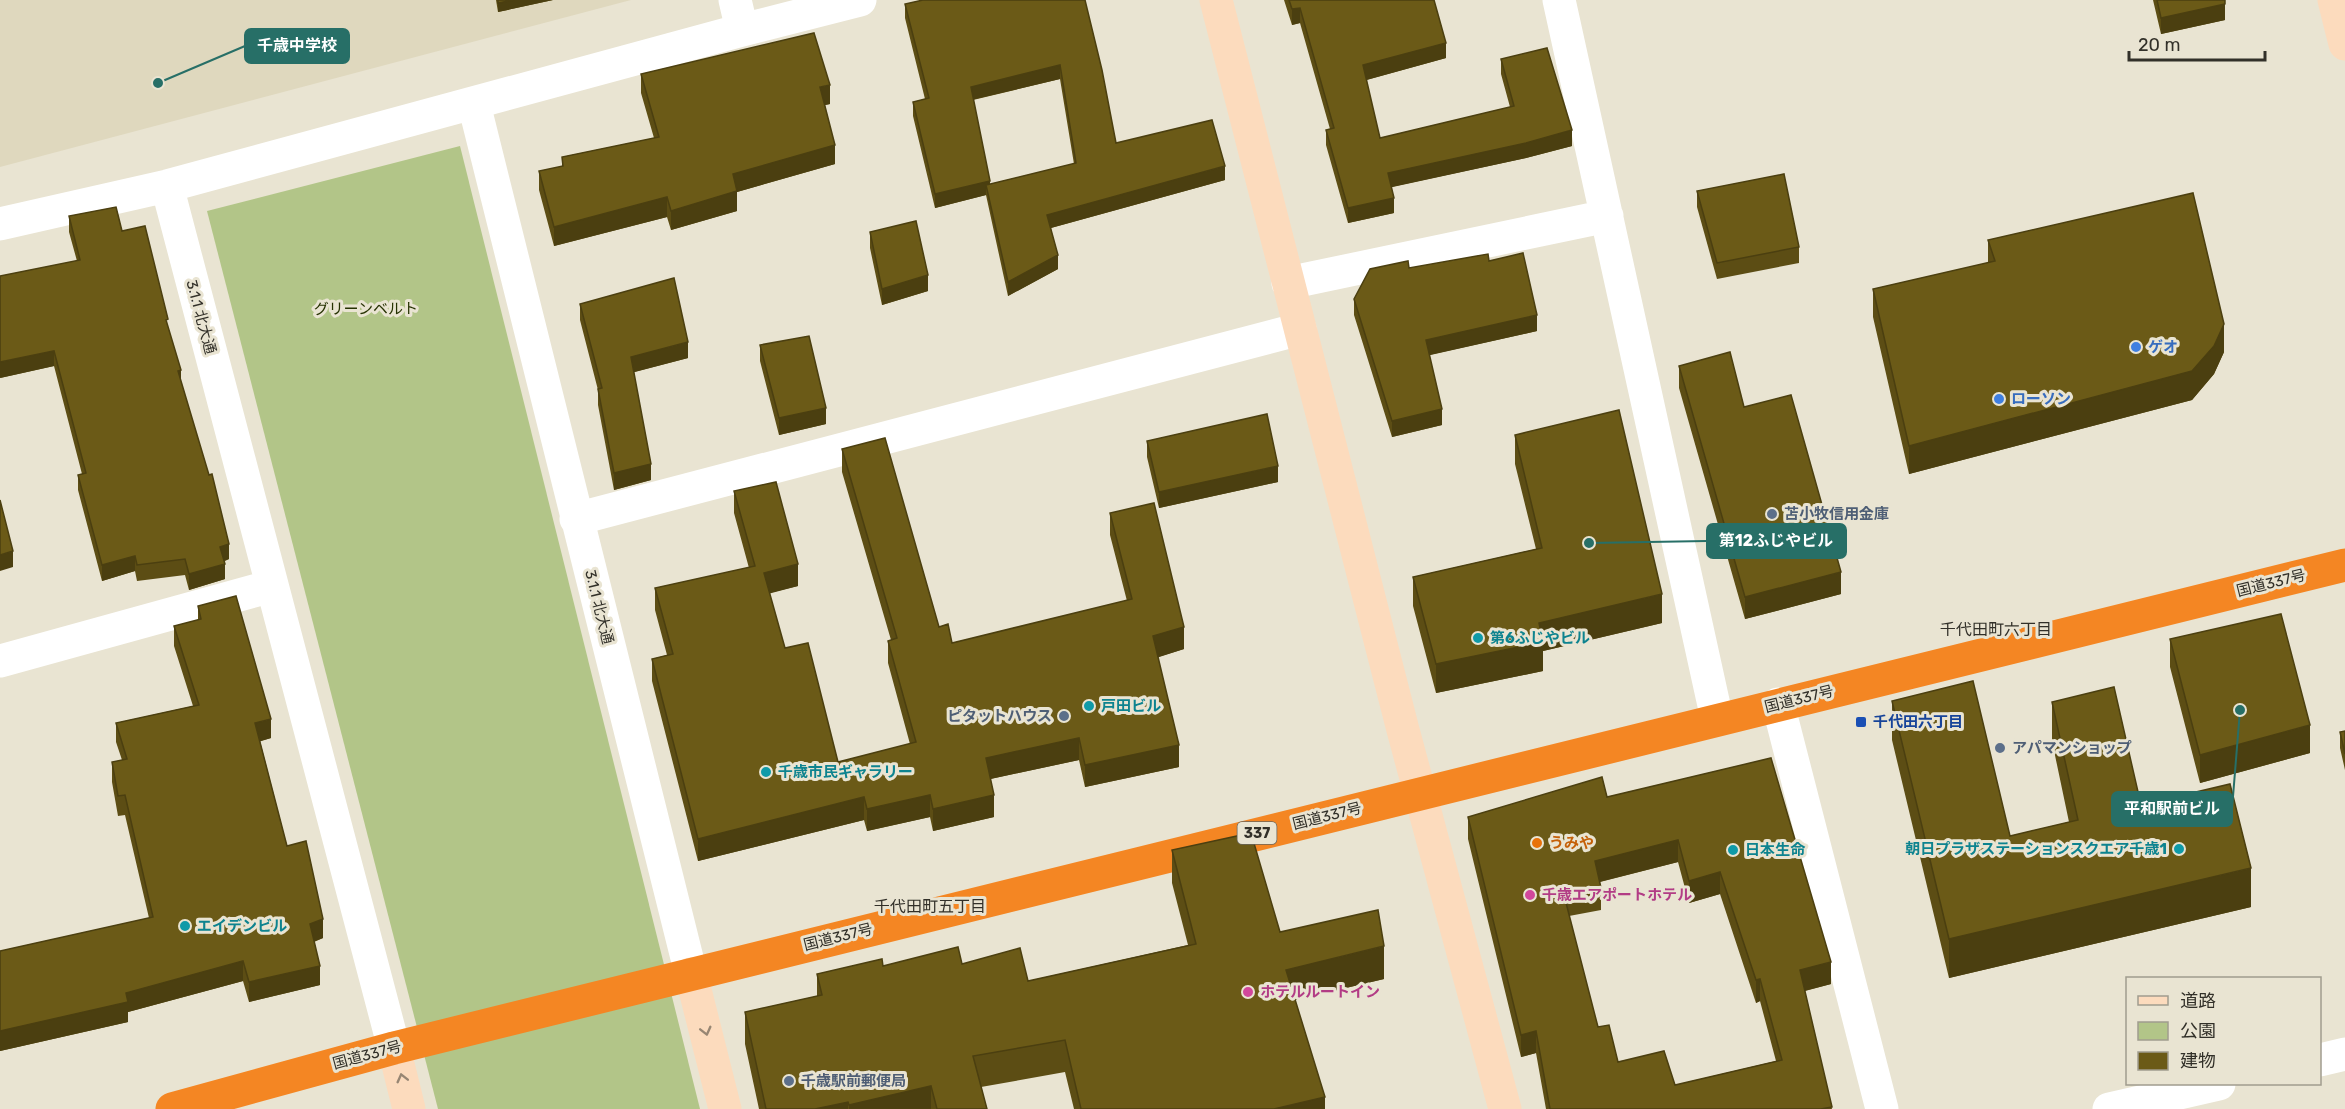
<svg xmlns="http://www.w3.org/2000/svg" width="2345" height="1109" viewBox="0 0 2345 1109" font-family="Rubik,'Noto Sans JP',sans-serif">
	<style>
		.built { fill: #dfd8be }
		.green { fill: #b2c588 }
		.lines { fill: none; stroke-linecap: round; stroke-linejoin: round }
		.street { stroke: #fff; stroke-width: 33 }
		.secondary { stroke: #fcdbbd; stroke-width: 33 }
		.highway { stroke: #f48623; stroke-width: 33 }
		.wall { fill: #5c4d14; fill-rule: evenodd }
		.shaded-wall { fill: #4b3f10 }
		.building { fill: #6b5a17; stroke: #4b3f10; stroke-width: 1.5; fill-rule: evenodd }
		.oneway { stroke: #978673 }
		.shop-dot { fill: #3f7fe0; stroke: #e9e4d2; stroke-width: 2 }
		.service-dot { fill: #5c6f8a; stroke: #e9e4d2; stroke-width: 2 }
		.culture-dot { fill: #0f9aa8; stroke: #e9e4d2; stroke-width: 2 }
		.transit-dot { fill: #1a4fb4; stroke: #e9e4d2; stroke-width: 2 }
		.food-dot { fill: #e8710a; stroke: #e9e4d2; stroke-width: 2 }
		.hotel-dot { fill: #d1479c; stroke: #e9e4d2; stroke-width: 2 }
		.labels { text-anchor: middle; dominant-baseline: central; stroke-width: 6; stroke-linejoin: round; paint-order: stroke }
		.shield { fill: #e9e4d2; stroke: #69665c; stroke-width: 1.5 }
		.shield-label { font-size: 14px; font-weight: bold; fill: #323029 }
		.park-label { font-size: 15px; fill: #263202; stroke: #e9e4d2 }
		.street-label { font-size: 15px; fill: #323029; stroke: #e9e4d2 }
		.shop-label { font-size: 15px; font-weight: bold; fill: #366cbe; stroke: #e9e4d2; text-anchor: start }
		.service-label { font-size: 15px; font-weight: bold; fill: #4e5e75; stroke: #e9e4d2; text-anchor: start }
		.culture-label { font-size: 15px; font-weight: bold; fill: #0d838f; stroke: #e9e4d2; text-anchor: start }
		.transit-label { font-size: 15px; font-weight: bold; fill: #164399; stroke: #e9e4d2; text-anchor: start }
		.food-label { font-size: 15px; font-weight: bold; fill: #c56008; stroke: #e9e4d2; text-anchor: start }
		.hotel-label { font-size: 15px; font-weight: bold; fill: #b23c85; stroke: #e9e4d2; text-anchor: start }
		.neighbourhood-label { font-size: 16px; fill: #323029; stroke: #e9e4d2 }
		.leader { fill: none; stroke: #276f67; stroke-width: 2 }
		.callout-dot { fill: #276f67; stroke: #e9e4d2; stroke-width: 2 }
		.callout { fill: #276f67; stroke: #276f67; stroke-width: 2 }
		.callout-label { font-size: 16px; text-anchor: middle; font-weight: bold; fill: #fff }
	</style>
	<rect width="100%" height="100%" fill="#e9e4d2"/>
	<!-- built -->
	<path class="built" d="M0 0H631L0 167Z"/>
	<!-- green -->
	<path class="green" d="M460 146 700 1109H438L207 211Z"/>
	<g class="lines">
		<!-- street -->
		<path class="street" d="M735 0 742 30
			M1559 0 1717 719
			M474 104 691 974
			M167 186 394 1048
			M0 224 167 186 742 30 860 0
			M1288 283 1607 216
			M576 519 1300 329
			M0 661 272 586
			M1778 704 1882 1109
			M2320 1060 2345 1054
			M2109 1109 2219 1084"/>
		<!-- secondary -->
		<path class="secondary" d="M1216 0 1403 730 1505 1109
			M2334 0 2345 44
			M691 974 725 1109
			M394 1048 409 1109"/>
		<!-- highway -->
		<path class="highway" d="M172 1109 394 1048 2345 565"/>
	</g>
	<!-- wall -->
	<path class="wall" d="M496 0H553L498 12Z
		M1085 0 1116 143 1225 180 1051 228 1058 269 1008 296 986 195 935 208 913 116V102L925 99 905 18V4ZM1060 79 1074 164 990 184 973 100Z
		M1284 0H1434L1446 58 1366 80 1380 138 1510 107 1501 74V59L1572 146 1526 158 1391 187 1394 213 1348 223 1326 145V130L1330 129 1300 23 1292 25Z
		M2153 0H2225V20L2161 34Z
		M641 74 830 104 825 105 835 164 737 192V211L671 230 667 217 554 246 539 190V171L562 167V157L654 138 641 93Z
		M1697 191 1799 247V263L1717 279 1697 207Z
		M69 216 122 231 168 327 181 382 229 559 225 561V579L189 590 185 575 137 581 135 571 102 581 78 490V475L82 474 54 366 0 378 77 261 69 232Z
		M870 232 928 291 882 305 870 248Z
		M1988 240 2224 352 2214 374 2192 400 1909 474 1873 317V289L1988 263Z
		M1489 261 1537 331 1429 355 1442 425 1392 437 1354 315V299L1409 268Z
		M580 304 688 358 634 372 651 480 614 490 598 405V390L580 320Z
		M760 345 826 424 779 435 760 361Z
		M1679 366 1744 407 1841 594 1745 619 1679 388Z
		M1515 435 1662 623 1543 651V671L1436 693 1413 606V577L1536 549 1515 464Z
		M1147 441 1278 482 1159 508 1147 457Z
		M842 449 939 627 952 643 1127 601 1110 535V513L1184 649 1158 657 1179 767 1085 787 1079 760 990 779 994 817 933 831 930 817 867 831 864 820 698 861 652 681V659L667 655 655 610V588L749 568 734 513V491L798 586 769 593 785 648 838 762 910 744 888 663V641L891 640 842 472Z
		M198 606 271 738 260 741 287 846 323 938 314 942 320 985 249 1002 243 981 128 1012V1022L0 1051V951L149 918 125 815 118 816 112 782V762L122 760 116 742V723L193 706 174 646V626L198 620Z
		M2170 639 2310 753 2200 783 2170 667Z
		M1892 701 2010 836 2069 822 2052 741V702L2141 805 2251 907 1949 978 1892 740Z
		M2345 731V770L2340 748V732Z
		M1771 758 1831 984 1805 991 1832 1109H1546L1536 1053 1521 1057 1468 839V817L1607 797ZM1678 862 1689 903 1720 894 1756 1003 1760 1001 1776 1061 1675 1085 1618 1062 1598 1027 1569 916 1601 910V888L1600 882Z
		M1172 850 1280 932 1384 979 1295 1000 1325 1109H1074L1065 1072 981 1087 987 1109H759L745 1044V1012L817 996V974L883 966 962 964 1028 981 1188 945 1172 883Z"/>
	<!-- shaded-wall -->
	<path class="shaded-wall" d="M514 0H553L498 12V3Z
		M2225 4V20L2161 34V18Z
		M1300 8V23L1292 25V9Z
		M1446 43V58L1363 81V65Z
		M1060 65V79L971 100V87Z
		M830 85V104L820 106V87Z
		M1572 130V146L1526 158 1388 188V173Z
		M835 145V164L737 192V211L671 230V211L733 174Z
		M1225 166V180L1047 229V215Z
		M990 181V194L986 185V195L935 208V194Z
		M667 197V217L554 246V227Z
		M1394 198V213L1348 223V208Z
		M1058 255V269L1008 296V282Z
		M928 275V291L882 305V289Z
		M1537 315V331L1426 356V340Z
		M2224 324V352L2214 374 2192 400 1909 474V446Z
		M688 342V358L631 373V357Z
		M54 351V366L0 378V362Z
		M181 370V386L178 371Z
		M826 408V424L779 435V418Z
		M1442 409V425L1392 437V421Z
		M651 464V480L614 490V473Z
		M1278 466V482L1159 508V492Z
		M229 544V559L220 562V547Z
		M13 551V567L0 571V555Z
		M135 556V571L102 581V565Z
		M225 564V579L189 590V574Z
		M798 564V586L764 595V573Z
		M1841 572V594L1745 619V597Z
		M1662 594V623L1543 651V671L1436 693V664L1539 623Z
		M1184 627V649L1153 659V636Z
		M271 719V738L255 743V723Z
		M2310 725V753L2200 783V755Z
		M1079 738V760L986 780V758Z
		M1179 745V767L1085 787V765Z
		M930 795V817L867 831V809Z
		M994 795V817L933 831V809Z
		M864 797V820L698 861V839Z
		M1678 840V862L1595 883V861Z
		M2251 868V907L1949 978V939Z
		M1720 872V894L1689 903V881Z
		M323 919V938L310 943V924Z
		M1384 946V979L1286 1002V970Z
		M243 961V981L128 1012V1022L0 1051V1031L126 993Z
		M1831 962V984L1800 992V970Z
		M320 966V985L249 1002V982Z
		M1760 979V1001L1756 1003V980Z
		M1536 1031V1053L1521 1057V1035Z
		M931 1086V1109H849V1105Z
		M1325 1097V1109H1274Z
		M848 1102V1109H815Z"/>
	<!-- building -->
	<path class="building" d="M498 0H514L498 3Z
		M923 0H1085L1102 70 1116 143 1212 120 1225 166 1047 215 1058 255 1008 282 986 185 1076 163 1060 65 971 87 990 181 935 194 913 102 929 98 905 4Z
		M1289 0H1434L1446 43 1363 65 1380 138 1514 106 1501 59 1547 48 1572 130 1526 143 1388 173 1394 198 1348 208 1326 130 1334 128 1300 8 1292 9Z
		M2157 0H2225V4L2161 18Z
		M814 33 830 85 820 87 835 145 733 174 737 191 671 211 667 197 554 227 539 171 563 166 562 157 659 137 641 74Z
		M1784 174 1799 247 1717 263 1697 191Z
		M2193 193 2224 324 2214 346 2192 371 1909 446 1873 289 1995 261 1988 240Z
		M116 207 122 231 145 226 168 319 166 320 181 370 178 371 209 475 212 474 229 544 220 547 225 564 189 574 185 559 137 565 135 556 102 565 78 475 86 473 54 351 0 362V276L80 260 69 216Z
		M916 221 928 275 882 289 870 232Z
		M1523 253 1537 315 1426 340 1442 409 1392 421 1354 299 1370 269 1408 261 1409 268 1488 254 1489 261Z
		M674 278 688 342 631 357 651 464 614 473 598 389 602 388 580 304Z
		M809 336 826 408 779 418 760 345Z
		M1730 352 1744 407 1791 395 1841 572 1745 597 1679 366Z
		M1619 410 1662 594 1539 623 1543 642 1436 664 1413 577 1542 548 1515 435Z
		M1267 414 1278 466 1159 492 1147 441Z
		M885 438 939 627 948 624 952 643 1132 599 1110 513 1154 503 1184 627 1153 636 1179 745 1085 765 1079 738 986 758 994 795 933 809 930 795 867 809 864 797 698 839 652 659 673 654 655 588 755 566 734 491 776 482 798 564 764 573 785 648 808 643 838 762 916 742 888 641 897 638 842 449Z
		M0 500 13 551 0 555Z
		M236 596 271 719 255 723 287 846 306 841 323 919 310 924 320 966 249 982 243 961 126 993 128 1002 0 1031V951L153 917 125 795 118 796 112 762 127 759 116 723 199 705 174 626 201 619 198 606Z
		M2281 614 2310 725 2200 755 2170 639Z
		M1973 681 2010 836 2078 820 2052 702 2114 687 2141 805 2230 784 2251 868 1949 939 1892 701Z
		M2345 731V754L2340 732Z
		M1771 758 1831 962 1800 970 1832 1107 1821 1109H1550L1536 1031 1521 1035 1468 817 1602 777 1607 797ZM1678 840 1689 881 1720 872 1756 980 1760 979 1782 1060 1675 1085 1664 1051 1618 1062 1609 1025 1598 1027 1564 895 1601 888 1595 861Z
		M1251 833 1280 932 1378 910 1384 946 1286 970 1325 1097 1274 1109H1081L1065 1040 973 1056 987 1109H937L931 1086 849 1105 848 1102 815 1109H766L745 1012 822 995 817 974 882 959 883 966 958 947 962 964 1020 948 1028 981 1196 944 1172 850Z"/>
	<!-- one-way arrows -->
	<defs><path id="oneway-chevron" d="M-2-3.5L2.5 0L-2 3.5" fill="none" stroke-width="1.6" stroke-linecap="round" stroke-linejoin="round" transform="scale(1.5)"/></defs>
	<g class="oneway">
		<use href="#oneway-chevron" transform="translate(706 1031) rotate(76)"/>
		<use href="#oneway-chevron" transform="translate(402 1078) rotate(-104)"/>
	</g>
	<!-- markers -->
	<g class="shop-dot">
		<circle cx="2136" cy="347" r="6"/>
		<circle cx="1999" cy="399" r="6"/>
	</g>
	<g class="service-dot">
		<circle cx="1772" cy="514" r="6"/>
		<circle cx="1064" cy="716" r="6"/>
		<circle cx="2000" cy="748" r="6"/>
		<circle cx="789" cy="1081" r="6"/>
	</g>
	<g class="culture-dot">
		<circle cx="1478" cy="638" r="6"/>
		<circle cx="1089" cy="706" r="6"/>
		<circle cx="766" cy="772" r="6"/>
		<circle cx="2179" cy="849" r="6"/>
		<circle cx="1733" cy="850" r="6"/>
		<circle cx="185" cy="926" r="6"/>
	</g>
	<rect class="transit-dot" x="1855" y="716" width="12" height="12" rx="3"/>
	<circle class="food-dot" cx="1537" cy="843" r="6"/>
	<g class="hotel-dot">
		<circle cx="1530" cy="895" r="6"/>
		<circle cx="1248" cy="992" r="6"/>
	</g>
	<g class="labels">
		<!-- shield labels -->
		<rect class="shield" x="1237.5" y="822" width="39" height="22" rx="4.5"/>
		<g class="shield-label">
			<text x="1257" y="833">337</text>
		</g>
		<!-- park labels -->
		<g class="park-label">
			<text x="366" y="309">グリーンベルト</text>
		</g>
		<!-- street labels -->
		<g class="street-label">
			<text transform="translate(201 317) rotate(75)">3.1.1 北大通</text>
			<text transform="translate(2271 583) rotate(-14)">国道337号</text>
			<text transform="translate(599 607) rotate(76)">3.1.1 北大通</text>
			<text transform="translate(1799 699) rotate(-14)">国道337号</text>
			<text transform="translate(1327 816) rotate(-14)">国道337号</text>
			<text transform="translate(838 937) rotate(-14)">国道337号</text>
			<text transform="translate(367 1055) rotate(-15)">国道337号</text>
		</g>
		<!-- shop labels -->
		<g class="shop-label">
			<text x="2148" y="347">ゲオ</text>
			<text x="2011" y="399">ローソン</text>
		</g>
		<!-- service labels -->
		<g class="service-label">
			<text x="1784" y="514">苫小牧信用金庫</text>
			<text x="1052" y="716" text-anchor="end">ピタットハウス</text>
			<text x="2012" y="748">アパマンショップ</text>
			<text x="801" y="1081">千歳駅前郵便局</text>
		</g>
		<!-- culture labels -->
		<g class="culture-label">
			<text x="1490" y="638">第6ふじやビル</text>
			<text x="1101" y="706">戸田ビル</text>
			<text x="778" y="772">千歳市民ギャラリー</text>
			<text x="2167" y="849" text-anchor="end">朝日プラザステーションスクエア千歳1</text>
			<text x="1745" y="850">日本生命</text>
			<text x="197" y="926">エイデンビル</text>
		</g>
		<!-- transit labels -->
		<g class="transit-label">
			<text x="1873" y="722">千代田六丁目</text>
		</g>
		<!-- food labels -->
		<g class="food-label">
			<text x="1549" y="843">うみや</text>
		</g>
		<!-- hotel labels -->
		<g class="hotel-label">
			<text x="1542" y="895">千歳エアポートホテル</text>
			<text x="1260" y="992">ホテルルートイン</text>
		</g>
		<!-- neighbourhood labels -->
		<g class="neighbourhood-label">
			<text x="1996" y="629">千代田町六丁目</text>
			<text x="930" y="906">千代田町五丁目</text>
		</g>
	</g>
	<!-- callouts -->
	<path class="leader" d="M158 83L245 46M1589 543L1707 541M2240 710L2232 809"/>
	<g class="callout-dot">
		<circle cx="158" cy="83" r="6"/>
		<circle cx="1589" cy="543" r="6"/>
		<circle cx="2240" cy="710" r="6"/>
	</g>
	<g class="callout">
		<rect x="245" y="29" width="104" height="34" rx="6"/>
		<rect x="1707" y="524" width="139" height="34" rx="6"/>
		<rect x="2112" y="792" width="120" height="34" rx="6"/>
	</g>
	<g class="callout-label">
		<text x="297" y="51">千歳中学校</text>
		<text x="1776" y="546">第12ふじやビル</text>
		<text x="2172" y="814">平和駅前ビル</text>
	</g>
	<!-- legend -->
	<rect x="2126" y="977" width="195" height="108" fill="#e9e4d2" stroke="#a09c8e" stroke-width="1.5"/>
	<rect x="2138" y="996" width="30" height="9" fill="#fcdbbd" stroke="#a09c8e" stroke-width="1.5"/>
	<text x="2180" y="1007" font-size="18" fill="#323029">道路</text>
	<rect x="2138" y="1022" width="30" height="18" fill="#b2c588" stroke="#a09c8e" stroke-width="1.5"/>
	<text x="2180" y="1037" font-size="18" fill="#323029">公園</text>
	<rect x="2138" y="1052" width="30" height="18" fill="#6b5a17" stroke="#a09c8e" stroke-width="1.5"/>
	<text x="2180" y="1067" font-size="18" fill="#323029">建物</text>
	<!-- scale -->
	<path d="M2129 51v9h136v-9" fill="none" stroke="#323029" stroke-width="3"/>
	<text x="2138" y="51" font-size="18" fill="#323029" stroke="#e9e4d2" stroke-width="4.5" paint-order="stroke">20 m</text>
</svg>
